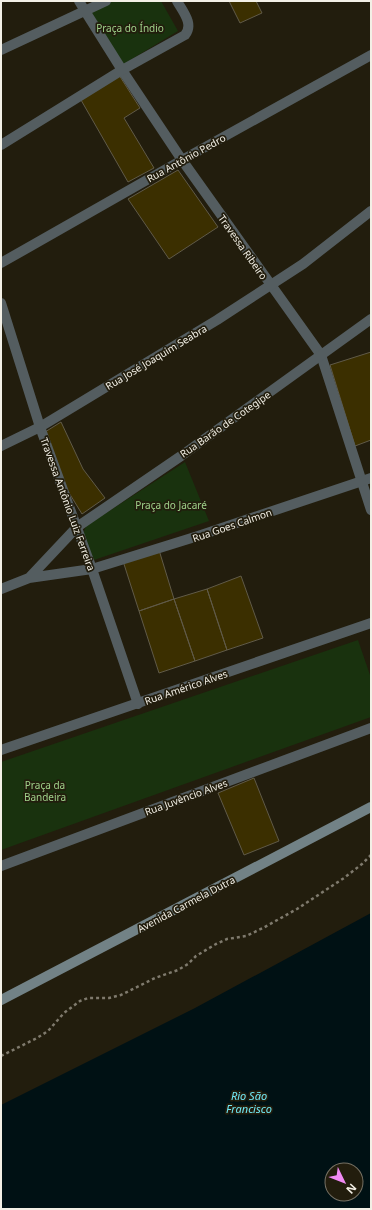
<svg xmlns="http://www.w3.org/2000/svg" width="372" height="1210" viewBox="0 0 372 1210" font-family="'Noto Sans',sans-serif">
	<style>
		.green { fill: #19320e }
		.water { fill: #001114; fill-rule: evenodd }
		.building { fill: #3b2f00; stroke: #605a48 }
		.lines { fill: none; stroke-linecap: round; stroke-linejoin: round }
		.path { stroke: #7f7a6d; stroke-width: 2.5; stroke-dasharray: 3 3; stroke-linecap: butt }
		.pedestrian { stroke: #545d60; stroke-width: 10 }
		.minor { stroke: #545d60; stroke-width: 10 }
		.tertiary { stroke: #545d60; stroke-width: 10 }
		.secondary { stroke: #728286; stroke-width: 10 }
		.labels { text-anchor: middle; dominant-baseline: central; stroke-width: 3.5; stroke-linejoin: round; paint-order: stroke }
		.park-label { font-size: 10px; fill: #9fd18a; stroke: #221d0d }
		.street-label { font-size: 10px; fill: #f3f0e6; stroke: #221d0d }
		.water-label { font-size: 11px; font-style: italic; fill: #70e8f5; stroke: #221d0d }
	</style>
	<rect width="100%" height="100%" fill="#221d0d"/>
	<!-- green -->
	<path class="green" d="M113 1H161L178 31 122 65 90 13Z
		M185 462 209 521 94 560 83 534 86 526Z
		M358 640 371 678V717L1 850V762Z"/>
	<!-- water -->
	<path class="water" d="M371 913V1209H1V1105L195 1008ZM332 1170H356V1194H332Z"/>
	<!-- building -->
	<path class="building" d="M229 1H256L262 13 240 23Z
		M119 75 140 108 124 118 154 168 128 182 81 100Z
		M178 170 218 227 169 259 128 199Z
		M371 352V440L355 446 330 365Z
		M61 422 83 469 105 498 82 514 63 483 45 432Z
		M159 550 174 599 139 611 123 561Z
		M241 576 263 638 227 650 207 589Z
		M207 589 227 650 195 661 174 599Z
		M174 599 195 661 159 673 139 611Z
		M254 778 279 841 244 855 218 793Z"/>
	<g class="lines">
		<!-- path -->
		<path class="path" d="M1 1056 37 1038 48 1031 64 1013 80 1001 88 998H109L121 995 155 978 178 970 188 964 196 956 216 944 227 939 246 936 263 928 297 909 344 878 362 864 371 855"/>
		<!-- pedestrian -->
		<path class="pedestrian" d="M79 1 85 11
			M122 70 182 160 321 355 371 510
			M92 569 138 704"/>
		<!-- minor -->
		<path class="minor" d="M85 11 122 70
			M1 50 106 1
			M1 145 122 70 185 35C194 24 183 12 177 1
			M1 303 40 427 92 569
			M1 446 40 427 217 320 303 264 371 211
			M1 750 371 623"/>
		<!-- tertiary -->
		<path class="tertiary" d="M1 263 182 160 371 55
			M29 578 77 527 181 456 371 319
			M1 589 29 578 92 569 198 536 371 478
			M1 866 371 728"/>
		<!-- secondary -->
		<path class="secondary" d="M1 1000 371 807"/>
	</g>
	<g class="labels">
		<!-- park labels -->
		<g class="park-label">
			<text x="130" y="28">Praça do Índio</text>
			<text x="171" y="505">Praça do Jacaré</text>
			<text x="45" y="785">Praça da<tspan x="45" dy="12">Bandeira</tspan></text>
		</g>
		<!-- street labels -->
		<g class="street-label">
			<text transform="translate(186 158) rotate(-29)">Rua Antônio Pedro</text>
			<text transform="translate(243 247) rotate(55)">Travessa Ribeiro</text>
			<text transform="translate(156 357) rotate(-31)">Rua José Joaquim Seabra</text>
			<text transform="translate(225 424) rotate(-35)">Rua Barão de Cotegipe</text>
			<text transform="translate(68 504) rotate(70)">Travessa Antônio Luiz Ferreira</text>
			<text transform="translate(232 525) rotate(-19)">Rua Goes Calmon</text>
			<text transform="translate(186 687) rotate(-19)">Rua Américo Alves</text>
			<text transform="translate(186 797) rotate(-20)">Rua Juvêncio Alves</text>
			<text transform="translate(186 904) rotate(-28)">Avenida Carmela Dutra</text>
		</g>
		<!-- water labels -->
		<g class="water-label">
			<text x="249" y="1095">Rio São<tspan x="249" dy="13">Francisco</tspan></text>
		</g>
	</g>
	<!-- border -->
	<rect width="372" height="1210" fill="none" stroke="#f3f0e6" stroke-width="4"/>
	<!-- north arrow -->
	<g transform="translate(344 1182) rotate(133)"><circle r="19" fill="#221d0d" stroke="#767164"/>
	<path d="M0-3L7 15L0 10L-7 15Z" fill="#f18af4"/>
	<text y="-6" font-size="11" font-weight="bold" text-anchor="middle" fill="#f3f0e6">N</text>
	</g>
</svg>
